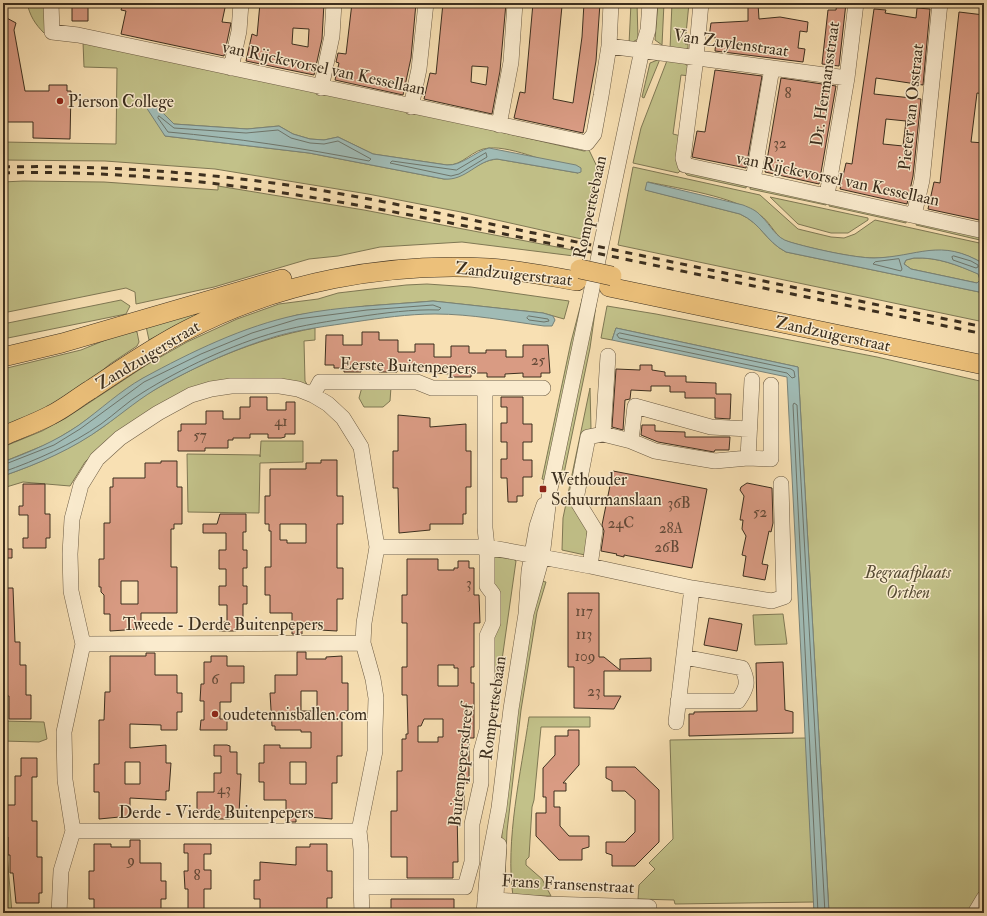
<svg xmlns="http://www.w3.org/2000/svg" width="987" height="916" viewBox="0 0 987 916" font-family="'IM FELL Double Pica',serif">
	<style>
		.green { fill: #c2c189; stroke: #7f7854; fill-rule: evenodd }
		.water { fill: #a0bbb5; stroke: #788379; fill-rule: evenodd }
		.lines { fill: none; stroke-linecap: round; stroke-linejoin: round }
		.shore { stroke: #6e756a; stroke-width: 1 }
		.building { fill: #d99b83; stroke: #3c2f1f; fill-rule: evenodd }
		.minor-casing { stroke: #6b5b44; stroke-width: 16 }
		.major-casing { stroke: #3c2f1f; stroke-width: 20 }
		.minor { stroke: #faebce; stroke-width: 15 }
		.major { stroke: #ecc07a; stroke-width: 19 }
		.rail { stroke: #3c2f1f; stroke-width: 3; stroke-dasharray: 7 7; stroke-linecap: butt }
		.major-bridge-casing { stroke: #3c2f1f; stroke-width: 20; stroke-linecap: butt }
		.major-bridge { stroke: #ecc07a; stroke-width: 19 }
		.poi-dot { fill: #8f2418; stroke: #faebce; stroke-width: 1.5 }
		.labels { text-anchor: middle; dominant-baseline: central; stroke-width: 3; stroke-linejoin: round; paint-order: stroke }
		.number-label { font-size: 15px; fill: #634a38 }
		.street-label { font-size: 17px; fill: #3c2f1f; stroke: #faebce }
		.poi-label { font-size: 17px; fill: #3c2f1f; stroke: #faebce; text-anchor: start }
		.park-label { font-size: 17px; font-style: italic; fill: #574c34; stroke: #faebce }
	</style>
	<rect width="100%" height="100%" fill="#f8e0b3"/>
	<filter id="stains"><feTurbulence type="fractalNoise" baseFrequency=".005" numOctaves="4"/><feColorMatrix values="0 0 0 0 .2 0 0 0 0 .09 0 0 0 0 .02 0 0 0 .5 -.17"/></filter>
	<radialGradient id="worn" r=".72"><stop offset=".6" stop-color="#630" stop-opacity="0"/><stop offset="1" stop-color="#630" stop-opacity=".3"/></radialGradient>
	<!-- green -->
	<path class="green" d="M27 3H48V29L44 33C35 24 30 16 27 3Z
		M631 3H637L638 39 629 44Z
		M658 3H664L662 45 655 40Z
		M672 3H689L685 44H688V48L683 51 670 49Z
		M83 42 338 95 584 151 589 150 601 175 586 240 461 212 368 194 215 169 105 161 3 160V142L116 144 117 68 84 67ZM150 100 174 124 247 129 279 126 293 134 310 139 324 140 338 137 373 154 447 165C463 166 472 149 489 148 513 146 555 165 578 173L497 159C477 160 465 180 444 179L309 153 165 136Z
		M668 58 682 60 690 69V76L681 75 673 134 681 136V170L678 173 633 163 641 128Z
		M660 59 644 98 642 97 650 63Z
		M633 167 760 195 798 229 831 237 844 238 855 234 875 220 984 244V264C941 238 917 258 874 258 852 258 804 247 783 240 774 233 769 221 760 215 731 196 682 189 648 182L646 190 740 214C762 224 765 241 786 252L984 293V322L618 245Z
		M684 172 747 183 746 188 687 175Z
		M23 181 104 182 218 190V186L364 210 583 252 582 257 462 242 380 247 338 256 309 259 214 287 136 304 135 292 126 288 3 313V182Z
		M751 184 827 200 826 205 750 189Z
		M770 197 868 218V220L848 233H831L798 224Z
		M830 201 907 218 906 223 829 206Z
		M917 221 984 236V241L916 225Z
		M914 258C938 257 957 265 979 274L980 280 977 283 911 269 904 264 906 260Z
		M427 284 471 287 569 301 564 319 543 313 433 301 366 306 297 315 250 329 199 350 142 379 78 426 52 442 3 462V447L42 431 66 418 148 364 187 342 237 319 279 304 318 299 338 293 406 285Z
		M583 296 547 480 542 479 571 342Z
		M597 298 590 348 562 483 558 482Z
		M121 300 130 306 126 314 3 339V324Z
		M220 304 149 340 146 326Z
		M607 306 656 314 877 357 984 382V891L971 913H829L798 367 616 328 612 340 601 338Z
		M315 328V340L304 341 305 381 308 386 225 381 97 450 85 462 70 486 23 482 3 488V476C38 464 73 448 103 427 117 417 130 405 144 396 197 364 255 339 315 328Z
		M130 330 137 332 139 342 137 346 110 364 79 390 3 430V369L81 350Z
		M362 387H391L390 401 383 407H364L359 398Z
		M590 388 591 429 571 503 588 526 585 555 562 550 563 518Z
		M261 441H303V462L260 463 259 513 188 512 187 454 260 455V457Z
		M487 557 512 558 516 561 484 787Z
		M541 581 546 582 537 612 521 710 507 831 505 876H501L502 831 517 709 533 611Z
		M783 614 787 644 755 645 753 615Z
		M529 717H590V727H541L534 800 532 807 529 857 526 860V865L542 879 551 896H513C505 841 521 772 529 717Z
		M3 721 44 722 47 739 39 742 3 741Z
		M806 738 814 902 675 904 674 900 638 899 639 885 655 869 649 863 673 839 670 740Z
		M3 800V806L12 913H3Z"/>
	<!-- water -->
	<path class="water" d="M146 98 150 100 174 124 247 129 279 126 293 134 310 139 324 140 338 137 373 154 447 165C462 166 474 152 489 148L576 165 581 168V172L578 173 497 159C477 160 466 181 444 179L309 153 165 136 144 104 143 100Z
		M647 182 743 205C750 208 756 210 761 216 771 225 775 238 790 242 810 248 854 258 874 258 918 257 940 237 984 264V293L786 252C765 241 762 224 740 214L645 190ZM914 258C938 257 957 265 978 274L980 280 977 283 911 269 904 264 906 260Z
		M433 301 543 313 553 316 555 320 552 326H544C508 321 471 314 435 314 408 314 381 318 354 322 328 326 302 329 277 336 237 348 199 365 163 385 141 397 123 413 103 427 73 449 38 464 3 476V462C30 452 56 441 79 425 100 410 120 391 143 378 191 352 244 326 297 315 341 306 388 305 433 301Z
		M616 328 798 367 829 913H814L787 377 612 340Z"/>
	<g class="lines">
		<!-- shore -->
		<path class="shore" d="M159 116 174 128 246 133 278 130 291 138 310 143 324 144 338 141 371 159 369 161C302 148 236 138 168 132L158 118Z
			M486 153 487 157 459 174 451 176 390 163 392 161 456 170Z
			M954 256 971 261 978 265V267L976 268 953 260 952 257Z
			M899 259 902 269 901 271 873 264 875 262Z
			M529 316 548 319 549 321 544 322 529 320 527 318Z
			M620 333 791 369 794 371 795 377 792 378 787 373 619 338 617 335Z
			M3 465 54 445 80 429 144 382 201 354 252 333 298 319 367 310 433 305 441 308 439 310C413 309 384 313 357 317 330 321 303 325 277 332 233 344 180 369 142 393 127 402 115 414 101 424 71 445 37 460 3 472
			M818 913 793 405 794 403 797 405 800 464 825 913"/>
	</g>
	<!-- building -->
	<path class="building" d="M72 3H88V21H72Z
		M123 3H195L215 7 216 3H226L222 22 231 23 224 56 121 34 126 11 121 10Z
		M260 3H324L322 39 314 75 246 61 252 34 257 36ZM293 28 309 29 308 47 292 44Z
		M352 3H416L411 58 403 95 335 80 339 63 336 62 338 53 346 54Z
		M443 3 474 6V3H506L500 71 492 114 424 99 430 73 436 74ZM472 66 488 67 486 85 471 82Z
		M533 3H546L562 6 553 99 573 103 582 37 584 3H600L596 61 583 133 514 118 520 92 525 93Z
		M748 3H758L759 19 780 17 808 22 807 32 800 31 798 48 805 49 803 62 715 51 716 38 709 37 711 23 748 21Z
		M837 3H846L839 66 822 64 828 10H836Z
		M917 8 930 9 923 85 876 78 874 94 921 99 913 176 907 204 840 189 846 163 852 164 874 9 886 10 885 13 916 18ZM886 119 906 121 903 146 883 144Z
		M959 12 984 15 981 48H984V94L977 93 971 142 984 143V221L928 209 934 182 940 183Z
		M3 16 16 23 14 30 25 91H49V85H67V91H71L70 139 33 138V122H4Z
		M715 70 762 76 746 168 692 157 697 131 705 132Z
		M781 78 836 86 819 184 765 172Z
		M362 332H379V340H398V352H415V344H434V357H451V346H469V353H486V350H506V357H523V345H548L550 373H541V377H523V373L505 374V377H487V373H471V377H452V374L416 372V368H397V372H379V368H361V372H344V368H334V365H325L326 335H343V345H362Z
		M640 365H652V370L665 372V376H686V382L716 383V394H731L730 419 715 418V398H685V392H670V386H651V391L631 390 630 399 625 400 623 430 612 427 616 369 640 370Z
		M250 397H267V410H286V402H295V434H285V437L281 438H268V434H250V438H233V440H228V448H205V451H178V431H181V424H206V411H223V419H240V407H250Z
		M501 397H523V424H532V442H523V460H532V477H523V496H517V502H508L507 478H501V459H507V442H501V423H507V407H501Z
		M398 415 430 418V427L466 424V451H471V487H466V514H463V524H430V530L399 533 398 488H393V451H398Z
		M642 425H655V431L685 432V437H730L729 450H715L714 452 658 442 641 435Z
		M321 460H337V496H343V524H337V568H343V599H337V631L302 629V634H292V613H270V595H265V567H271V531H269V524H265V496H270V469H306V463H321ZM280 524H306V543H287V540H280Z
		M161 461H177V487H182V524H174V529H171V567H177V613H141V629L110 631V614H104V595L101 592V587H99V559H104V523H110V487H113V478H145V463H161ZM121 581H138V604H121Z
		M613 471 707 489 692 568 624 555V557L616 555 617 554 601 551 604 531 602 525Z
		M747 483 772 488 773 523 771 532 769 531 762 564 768 565 765 580 743 576 746 556 742 555 746 536 742 529 743 520H740L744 496 740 490 741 487Z
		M23 484H45V514H50V538H46V548H23V538H28V515H19V506H23Z
		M220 514H246V532H243V550H247V568H243V586H247V604H243V626H236V631H219V622H227V605H219V586H226V569H219V550H226V533H203V524H217Z
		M3 549H12V558H3Z
		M407 559H438V570H454V568H458V561H469V568H474V595H479L480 623H474V667H471V683H474V738H469V783H464V810H457L458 862H453V878H407V857H391V811H397V771H402V739H406V734H408L407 695H402V667H407V623H402V595H407ZM438 665H454V668H458V686H438ZM424 719H443V737H438V742H418V726H421Z
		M3 588H13L15 642H20V665H26V695H31V719H9V696H3Z
		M568 593H599V657H604L620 670V659L651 658V671H604V696H621L614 709 574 708V667H568Z
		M709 618 742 624 737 651 704 645Z
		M297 652H306V659H326V657L342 656V683H348V711H342V756H337V783H332V819L296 816V822H286V800H264V782H259V763H264V745H280V748H311V732H301V730H275V726H272L270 693H275V675H297ZM301 691H317V711H301ZM290 762H306V784H290Z
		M146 653H155V675H177V693H182V712H177V730H161V725L130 724V748L166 745V763H171L169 791H166V800L130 798V816L99 819V792H94V764H99V720H104L105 692H110V656H146ZM125 762H140V784H125Z
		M211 656H227V666H244V683H231V702H220V719H227V730H200L201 720H204V701H200L201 684H204V662H211Z
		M783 662 785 710 793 712V733L689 736V714H694V712L757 711 756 663Z
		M568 730H579V765L563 783H566V791H554V807H560V826L569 836H589V847L582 849V860H559L536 836V813H546V797H543V768L555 755V736H568Z
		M214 745H227L230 746V752H237V774H241L239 814H230V819H214V810H197V792H214V773H221V756H214Z
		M21 758H37V777H32V821H37V857H42V893H39V903H16L13 873H10V855H8V837H5L3 805H15V776H21Z
		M606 767H635L659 790V842L635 866H612V855L606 853V842H625L635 832V800L625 791H612V781L606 778Z
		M130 840H140V863H161V881H166V899H161V913H94V899H89V871H94V844H111V847H130Z
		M184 844H211V854H204V870H211V889H204V913L188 911V889H185L184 871H188V853H184Z
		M310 844H327V871H332V898H327V913H260V899H254V880H260V862L296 865V847H310Z
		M391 899H454V913H391Z"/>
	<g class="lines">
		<!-- minor casing -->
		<g class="minor-casing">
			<path id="minor" d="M51 3 52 32 78 35 587 143 594 134 601 96 609 46 611 3
				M701 3 696 58 683 158 685 165 984 231
				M609 46 847 78
				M231 68 239 31 241 3
				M321 88 332 36 334 3
				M411 107 419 69 426 3
				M499 125 511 62 515 3
				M753 180 772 68
				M827 195 847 78 856 3
				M914 215 922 180 940 3
				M313 395 320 382H417L432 388H543
				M603 434 631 441 655 451 715 461 748 458 771 459V385
				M631 441 635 406 711 427 749 429
				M748 458 752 380
				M377 547H487L485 528V388
				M590 566 595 530 576 499 588 437 603 434 608 356
				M692 588 772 601 784 597 781 484
				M526 614 542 557 550 489 642 50 648 30 650 3
				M83 644 363 643
				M678 701H738C747 688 749 682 742 668L684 657
				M73 831H359
				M485 899 546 904 649 907
				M59 913 61 871 73 831 65 780 64 732 83 644 71 591 70 554 72 519 81 485 97 459 120 438 158 413 191 395 211 389 231 386H280L298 389 313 395 328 404 343 418 361 447 377 547 364 623 363 643 373 679 376 698 375 729V751L359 831 361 849V887
				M362 913 361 887H465L472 862V824L481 783V752L487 730V636L493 623V594L487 586V547L590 566 692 588 676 722
				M484 913 488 866 499 808 511 709 526 614 529 571 537 526 544 505
				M495 913 499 845
				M975 913 984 898"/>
		</g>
		<!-- major casing -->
		<g class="major-casing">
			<path id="major" d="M609 287 984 365
				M3 357 62 343 282 279
				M3 436C19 429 36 423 51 415 65 408 77 398 90 390 122 369 153 347 187 330 279 282 386 262 489 268 519 270 548 276 577 281"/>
		</g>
		<!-- minor -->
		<use href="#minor" class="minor"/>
		<!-- major -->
		<use href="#major" class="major"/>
		<!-- rail -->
		<path class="rail" d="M3 167C93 165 183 171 273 183 367 196 460 218 553 237 696 267 840 297 984 327
			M3 173C186 168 360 204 538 241 687 272 835 303 984 334"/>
		<!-- major-bridge casing -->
		<g class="major-bridge-casing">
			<path id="major-bridge" d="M580 269 612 276"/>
		</g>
		<!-- major-bridge -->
		<use href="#major-bridge" class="major-bridge"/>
	</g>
	<!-- markers -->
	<g class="poi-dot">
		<circle cx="60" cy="101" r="4"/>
		<rect x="539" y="485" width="8" height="8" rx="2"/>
		<circle cx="215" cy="714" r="4"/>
	</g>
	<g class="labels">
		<!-- number labels -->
		<g class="number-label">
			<text x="788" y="93">8</text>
			<text x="780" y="143">32</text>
			<text x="538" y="360">25</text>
			<text x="281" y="421">41</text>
			<text x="200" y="435">57</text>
			<text x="679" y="503">36B</text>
			<text x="760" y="512">52</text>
			<text x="621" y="523">24C</text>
			<text x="671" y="528">28A</text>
			<text x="667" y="547">26B</text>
			<text x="469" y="583">3</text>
			<text x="584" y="611">117</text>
			<text x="584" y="634">113</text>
			<text x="585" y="656">109</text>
			<text x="215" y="679">6</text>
			<text x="594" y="691">23</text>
			<text x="224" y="789">43</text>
			<text x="131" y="860">9</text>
			<text x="197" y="875">8</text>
		</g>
		<!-- street labels -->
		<g class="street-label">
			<text transform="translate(731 43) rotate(8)">Van Zuylenstraat</text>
			<text transform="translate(324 68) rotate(12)">van Rijckevorsel van Kessellaan</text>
			<text transform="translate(825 84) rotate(-82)">Dr. Hermansstraat</text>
			<text transform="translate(911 107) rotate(-84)">Pieter van Osstraat</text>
			<text transform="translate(838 179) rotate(12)">van Rijckevorsel van Kessellaan</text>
			<text transform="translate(590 207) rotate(-78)">Rompertsebaan</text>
			<text transform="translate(514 274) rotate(6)">Zandzuigerstraat</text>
			<text transform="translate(833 334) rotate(12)">Zandzuigerstraat</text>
			<text transform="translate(148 355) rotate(-31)">Zandzuigerstraat</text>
			<text transform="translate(408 366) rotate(2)">Eerste Buitenpepers</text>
			<text x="223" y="624">Tweede - Derde Buitenpepers</text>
			<text transform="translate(493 708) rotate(-82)">Rompertsebaan</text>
			<text transform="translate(461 765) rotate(-84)">Buitenpepersdreef</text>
			<text x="216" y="812">Derde - Vierde Buitenpepers</text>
			<text transform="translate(568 884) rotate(3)">Frans Fransenstraat</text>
		</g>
		<!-- poi labels -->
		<g class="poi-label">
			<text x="68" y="101">Pierson College</text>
			<text x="551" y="479">Wethouder<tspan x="551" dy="20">Schuurmanslaan</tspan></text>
			<text x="223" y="714">oudetennisballen.com</text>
		</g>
		<!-- park labels -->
		<g class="park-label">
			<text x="908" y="572">Begraafplaats<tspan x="908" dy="20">Orthen</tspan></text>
		</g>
	</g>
	<!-- margin -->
	<rect width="987" height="916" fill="none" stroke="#f8e0b3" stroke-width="16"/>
	<rect x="4" y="4" width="979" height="908" fill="none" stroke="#3c2f1f" stroke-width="2"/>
	<rect x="8" y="8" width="971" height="900" fill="none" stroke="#3c2f1f"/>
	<rect width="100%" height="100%" filter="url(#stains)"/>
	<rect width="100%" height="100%" fill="url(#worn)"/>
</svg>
